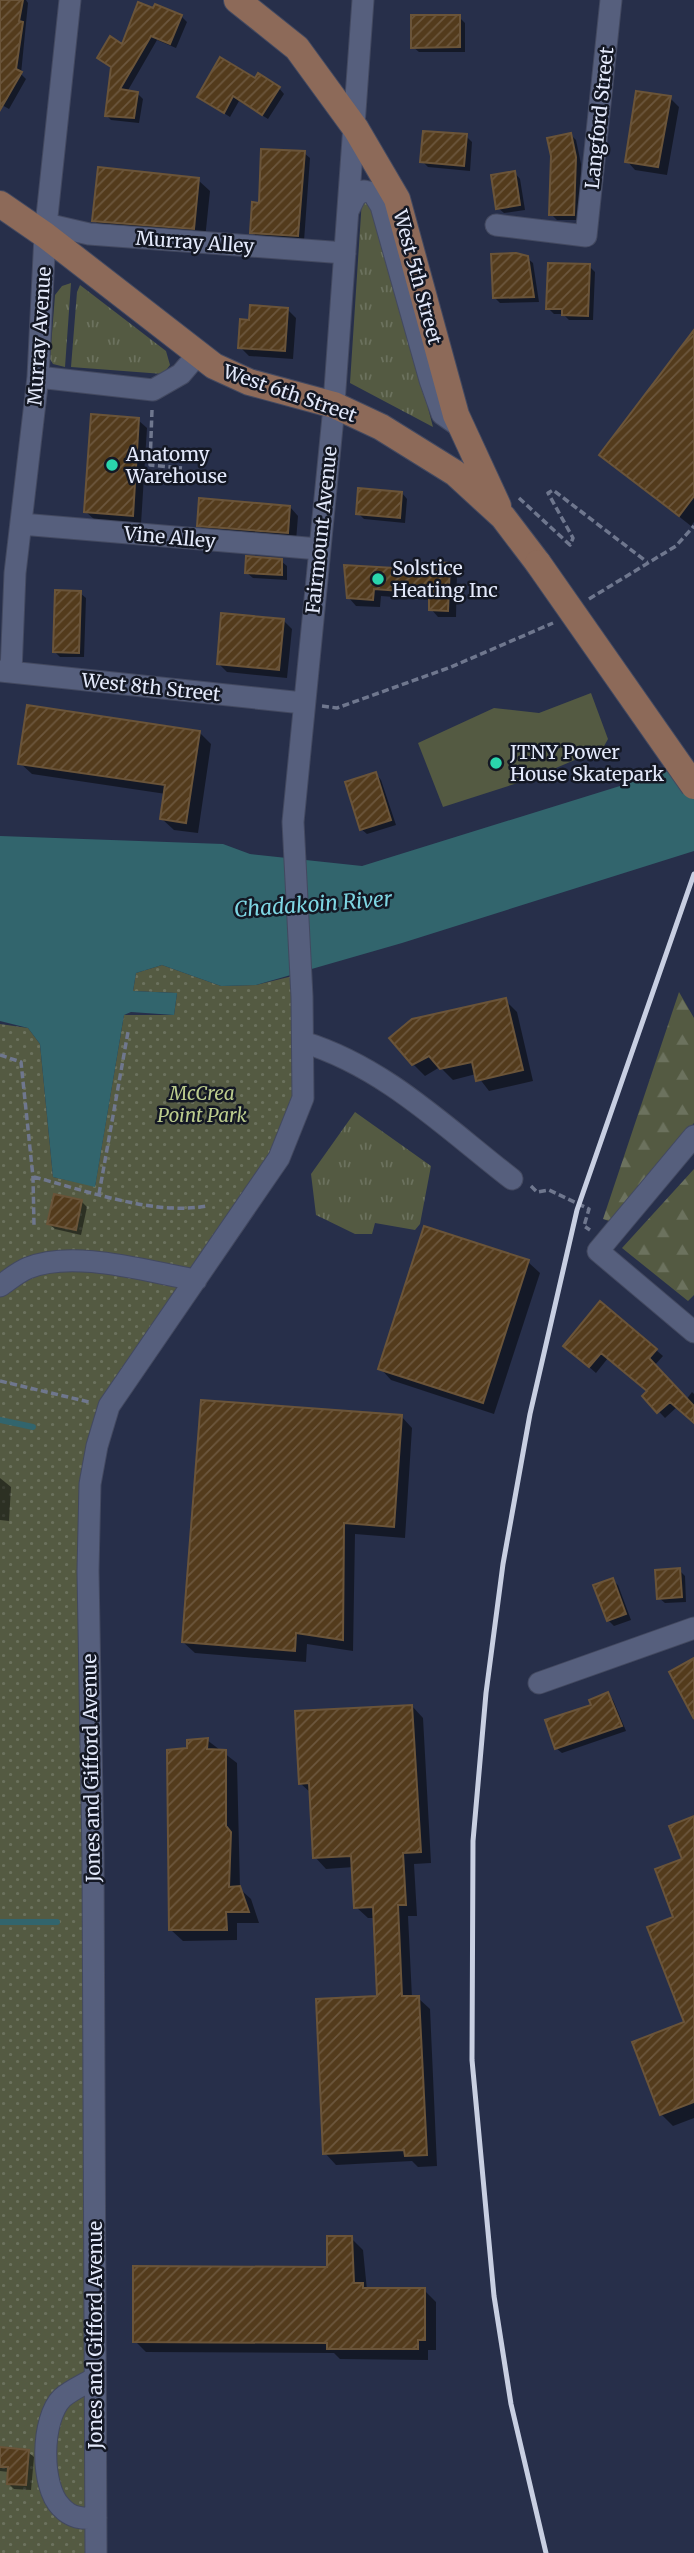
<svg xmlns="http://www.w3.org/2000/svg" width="694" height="2553" viewBox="0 0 694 2553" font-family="Merriweather,serif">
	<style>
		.grass { fill: url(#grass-tufts) }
		.forest { fill: url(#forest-firs) }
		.park { fill: url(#park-dots) }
		.garden { fill: #545a42 }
		.water { fill: #32656d }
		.shadow { fill: #0007 }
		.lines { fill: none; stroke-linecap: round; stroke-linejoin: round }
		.stream { stroke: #32656d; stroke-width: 6 }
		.building { fill: url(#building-hatch); stroke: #6a5439; stroke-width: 2 }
		.minor-casing { stroke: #434960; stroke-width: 23 }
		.major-casing { stroke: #434960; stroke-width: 28 }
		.path { stroke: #6f778e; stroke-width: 3.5; stroke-dasharray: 7 3.5; stroke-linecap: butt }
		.minor { stroke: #565f7d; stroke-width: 21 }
		.major { stroke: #8d6a59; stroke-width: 26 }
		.rail { stroke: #c8cfe2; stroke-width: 5 }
		.major-bridge-casing { stroke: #434960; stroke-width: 28; stroke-linecap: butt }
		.major-bridge { stroke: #8d6a59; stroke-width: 26 }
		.poi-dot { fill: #2ad5ac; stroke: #141824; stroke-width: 2.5 }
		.labels { text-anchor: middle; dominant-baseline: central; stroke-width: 5; stroke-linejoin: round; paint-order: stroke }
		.street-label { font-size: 19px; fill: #e3e9fb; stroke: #141824 }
		.poi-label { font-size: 19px; fill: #e3e9fb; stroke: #141824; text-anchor: start }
		.park-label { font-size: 19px; font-style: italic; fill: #bccc8d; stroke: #141824 }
		.water-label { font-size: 21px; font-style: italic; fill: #7ed6e3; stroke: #141824 }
	</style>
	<defs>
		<pattern id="grass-tufts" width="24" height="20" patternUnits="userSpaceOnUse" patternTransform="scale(1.75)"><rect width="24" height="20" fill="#545a42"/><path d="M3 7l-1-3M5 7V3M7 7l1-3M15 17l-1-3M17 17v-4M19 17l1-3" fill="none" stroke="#6c725e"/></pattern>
		<pattern id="forest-firs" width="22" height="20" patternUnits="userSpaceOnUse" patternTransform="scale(1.75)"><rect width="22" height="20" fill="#545a42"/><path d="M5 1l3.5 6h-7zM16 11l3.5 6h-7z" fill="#6c725e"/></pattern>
		<pattern id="park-dots" width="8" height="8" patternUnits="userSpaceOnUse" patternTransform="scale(1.75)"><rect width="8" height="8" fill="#545a42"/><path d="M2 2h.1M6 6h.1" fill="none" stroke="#6c725e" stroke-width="1.8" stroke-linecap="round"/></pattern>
		<pattern id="building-hatch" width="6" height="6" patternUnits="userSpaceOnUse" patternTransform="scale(1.75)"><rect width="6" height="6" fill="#533b1c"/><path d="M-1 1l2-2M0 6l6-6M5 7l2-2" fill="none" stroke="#6c573e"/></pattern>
	</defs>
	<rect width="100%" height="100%" fill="#272f4a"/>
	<!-- grass -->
	<path class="grass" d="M362 199 377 212 433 427 350 383Z
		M71 283 65 367 53 364 50 359 55 295 62 286Z
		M80 285 166 351 170 365 163 374 71 367 77 292Z
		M355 1112 431 1166 420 1224 415 1230 375 1223 372 1234H355L316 1215 311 1174Z"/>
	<!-- forest -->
	<path class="forest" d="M679 992 694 1018V1123L615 1223 603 1219Z
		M694 1169V1295L688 1301 622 1248Z"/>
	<!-- park -->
	<path class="park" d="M162 965 221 986 256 985 301 974 303 1098 97 1446 95 2553H0V1024L28 1028 40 1044 53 1177 95 1186 124 1015H174L177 993 133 991 136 973Z"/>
	<!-- garden -->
	<path class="garden" d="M591 693 608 739 603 748 530 779 443 807 418 743 494 708 539 713Z"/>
	<!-- water -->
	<path class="water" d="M694 763V851L402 943 256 985 221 986 162 965 136 973 133 991 177 993 174 1015 131 1012 124 1015 95 1187 53 1177 40 1044 28 1028 0 1021V836L223 844 250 854 362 866Z"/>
	<!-- shadow -->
	<path class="shadow" d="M0 0H26L28 3 21 74 26 79 9 109 0 104Z
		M181 16 187 22 176 48 157 40 127 92 137 93 143 99 139 123 111 120 106 115 113 68 99 58Z
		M459 17 465 23V52H419L413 47Z
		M255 80 279 88 284 94 268 119 239 101 230 117 199 97Z
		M670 98 679 107 667 175 635 170 627 161Z
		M570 134 576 140 581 164 579 220H557L551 214 553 156Z
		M466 136 472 142 470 171 428 167 422 161Z
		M304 153 310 158 304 241 257 238 251 232 261 205Z
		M515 173 520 179 525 210 504 213 498 208Z
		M198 180 210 191 205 239 106 232 94 220Z
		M527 258 533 263 539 302 500 303 495 298Z
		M589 266 595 272 593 320H569L563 314H554L548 308Z
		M287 309 296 318 293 359 249 356 240 347Z
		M694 333V522L691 526 601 455Z
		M138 420 147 428 141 524 95 520 86 512Z
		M402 493 407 499 405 523 364 519 358 513Z
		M290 507 298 516 296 541 207 534 199 525Z
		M281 561 287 566V580L253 578 247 573Z
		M449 564 457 572 456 617H438L431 609V600L381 596 380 607 356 606 349 598 346 566 432 572Z
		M80 593 86 598 84 657H60L54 651Z
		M283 620 292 629 287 678 227 672 218 663Z
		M199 732 211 744 198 833 174 830 162 819 166 794 32 774 20 763Z
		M376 774 381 780 396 825 367 834 361 829Z
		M505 1000 517 1012 533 1081 489 1091 476 1074 453 1080 440 1067 425 1076 413 1064Z
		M81 1201 87 1207 81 1235 55 1229 49 1224Z
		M528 1262 540 1273 494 1414 391 1380 380 1368Z
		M656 1350 663 1356 654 1366 686 1400 692 1392 694 1394V1422L677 1407 665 1418 644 1396 649 1392 608 1358 596 1373 572 1352Z
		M401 1416 412 1428 405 1538 355 1534 353 1651 307 1644 306 1662 195 1653 183 1642Z
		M0 1478 11 1487 9 1521 0 1520Z
		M679 1570 685 1576 686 1602 665 1603 659 1598Z
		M612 1580 618 1585 631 1620 614 1626 608 1620Z
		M608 1694 613 1700 626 1731 562 1753 556 1748Z
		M412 1706 423 1718 431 1863 414 1864 417 1916H408L412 1998H418L430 2009 437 2166 418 2167 412 2161 336 2165 325 2153 379 1998 375 1918H368L356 1907 354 1867 326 1869 315 1857 311 1793 300 1783Z
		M207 1740 237 1763 240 1889 251 1899 259 1923H237V1940L183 1941 171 1930 189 1750Z
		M694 1818V2118L673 2126 661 2114 686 2023 676 1918Z
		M351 2238 363 2250 367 2290H424L436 2302V2350H428V2360L340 2359 334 2353 146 2352 135 2341 329 2269Z
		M0 2449 28 2452 34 2457 31 2490 14 2489 8 2483 9 2472 0 2471Z"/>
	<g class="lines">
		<!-- stream -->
		<path class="stream" d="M0 1420 33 1427
			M0 1922H57"/>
	</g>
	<!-- building -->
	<path class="building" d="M0 0H23L19 21 23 22 16 69 22 72 0 110Z
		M138 2 153 8 155 4 182 15 170 44 151 36 120 89 138 92 134 118 105 116 111 67 97 58 110 36 122 44Z
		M411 15H460V47L411 48Z
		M220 57 255 78 258 73 280 87 262 115 233 96 224 113 197 97Z
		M636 91 671 96 658 167 625 162Z
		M423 131 467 134 464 166 420 162Z
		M571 133 576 157 574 215H549L551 156 547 138Z
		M261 149 305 151 298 236 250 233 252 202 259 203Z
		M98 167 199 178 194 229 92 221Z
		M515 171 520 205 496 209 491 175Z
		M516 253 528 256 534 297 493 298 491 254Z
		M548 263 590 264 588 316 562 315V309H546Z
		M250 305 288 308 285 351 238 348 240 319 249 320Z
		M694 330V496L679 516 599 455Z
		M91 414 139 418 133 516 84 512Z
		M358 488 402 492 400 518 356 514Z
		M199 498 290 506 288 533 197 526Z
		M246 556 282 559V575L245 573Z
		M431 562 450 563 448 611 429 610V593L374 589 373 600 347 598 344 565 430 570Z
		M55 590 81 591 79 653 53 652Z
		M221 613 284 619 279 670 217 664Z
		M27 705 200 731 186 823 160 819 165 785 18 764Z
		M376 772 391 820 360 830 345 782Z
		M506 998 523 1070 476 1081 472 1062 440 1069 429 1056 412 1065 389 1038 412 1019Z
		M54 1194 82 1200 76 1230 47 1224Z
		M424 1226 529 1260 483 1403 378 1369Z
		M600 1301 657 1349 649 1358 694 1406V1423L670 1402 657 1413 642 1396 647 1391 601 1353 589 1367 563 1346Z
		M201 1400 402 1415 394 1527 344 1523 343 1640 296 1633 295 1651 182 1642Z
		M680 1568 682 1597 657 1599 655 1570Z
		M613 1578 626 1614 607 1621 593 1585Z
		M694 1658V1719L669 1672Z
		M608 1692 622 1726 555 1749 545 1720 591 1705 589 1700Z
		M412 1705 421 1852 403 1853 406 1905H398L402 1996H419L427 2155 405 2156 404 2150 323 2154 316 1999 377 1996 373 1907 354 1908 351 1856 313 1858 309 1783 299 1784 295 1711Z
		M208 1738 207 1749 226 1750V1826L231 1832 229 1887 240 1886 249 1912H226L227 1930H169L167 1750 187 1748V1740Z
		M694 1816V2102L660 2115 632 2042 684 2022 647 1927 673 1917 655 1869 682 1859 669 1826Z
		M327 2236H352L354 2283H363V2288H425V2340H418V2349H327V2343L133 2342V2266L327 2267Z
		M0 2447 29 2450 26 2485 7 2484 8 2467H0Z"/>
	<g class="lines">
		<!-- minor casing -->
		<g class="minor-casing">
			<path id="minor" d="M348 211 356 195 364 191 373 193 381 206 430 380 442 414 462 428
				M46 224 89 234 345 253
				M496 225 586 236 611 0
				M38 377 153 390 181 374 198 354
				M21 524 319 549
				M0 671 303 703
				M11 672 15 573 38 377 45 235 70 0
				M303 1042C385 1067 446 1128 512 1179
				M694 1136 598 1251 694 1332
				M0 1286C9 1280 18 1272 28 1268 74 1249 148 1272 196 1280
				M539 1683 694 1628
				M95 2378C85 2384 71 2390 62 2398 41 2419 40 2486 61 2507 71 2518 82 2519 96 2518
				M96 2553 93 1855 88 1571 90 1484 97 1446 109 1406 279 1158 303 1098 302 997 293 822 333 417 363 0"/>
		</g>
		<!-- major casing -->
		<g class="major-casing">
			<path id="major" d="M237 0 297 48 356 129 397 199 456 415 498 506
				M0 204 45 235 214 366 249 382 334 405 381 427 455 473 503 517 538 563"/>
		</g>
		<!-- path -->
		<path class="path" d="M152 410 150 465 182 468
			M519 498 570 545 573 538 548 493 553 490 647 562
			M589 599 676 546 694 526
			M322 706 337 708 451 667 553 623
			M0 1055 21 1062 33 1177 34 1225
			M34 1177C84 1190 155 1216 206 1206
			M531 1186 537 1192 549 1190 589 1209 584 1226 590 1230
			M99 1194 128 1032
			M0 1381 89 1402"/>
		<!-- minor -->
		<use href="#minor" class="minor"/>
		<!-- major -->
		<use href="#major" class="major"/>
		<!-- rail -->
		<path class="rail" d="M546 2553 511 2404 494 2296 472 2060 473 1841 486 1693 503 1564 530 1414 577 1210 694 874"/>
		<!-- major-bridge casing -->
		<g class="major-bridge-casing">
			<path id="major-bridge" d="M538 563 694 786"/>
		</g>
		<!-- major-bridge -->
		<use href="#major-bridge" class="major-bridge"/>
	</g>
	<!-- markers -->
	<g class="poi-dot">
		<circle cx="112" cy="465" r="7"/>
		<circle cx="378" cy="579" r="7"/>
		<circle cx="496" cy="763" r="7"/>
	</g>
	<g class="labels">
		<!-- street labels -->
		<g class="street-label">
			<text transform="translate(599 118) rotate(-84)">Langford Street</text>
			<text transform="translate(195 242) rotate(4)">Murray Alley</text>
			<text transform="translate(418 277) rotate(75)">West 5th Street</text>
			<text transform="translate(39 336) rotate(-86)">Murray Avenue</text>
			<text transform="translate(290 393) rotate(19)">West 6th Street</text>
			<text transform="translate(321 530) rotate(-84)">Fairmount Avenue</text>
			<text transform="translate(170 537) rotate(5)">Vine Alley</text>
			<text transform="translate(151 687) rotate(6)">West 8th Street</text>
			<text transform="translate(91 1768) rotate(-91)">Jones and Gifford Avenue</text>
			<text transform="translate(95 2335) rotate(-90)">Jones and Gifford Avenue</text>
		</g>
		<!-- poi labels -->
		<g class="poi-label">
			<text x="126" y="454">Anatomy<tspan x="126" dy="22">Warehouse</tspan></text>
			<text x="392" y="568">Solstice<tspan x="392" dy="22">Heating Inc</tspan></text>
			<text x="510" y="752">JTNY Power<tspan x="510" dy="22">House Skatepark</tspan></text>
		</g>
		<!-- park labels -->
		<g class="park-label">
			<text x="202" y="1093">McCrea<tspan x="202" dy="22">Point Park</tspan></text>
		</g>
		<!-- water labels -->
		<g class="water-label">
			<text transform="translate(313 904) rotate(-4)">Chadakoin River</text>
		</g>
	</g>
</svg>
